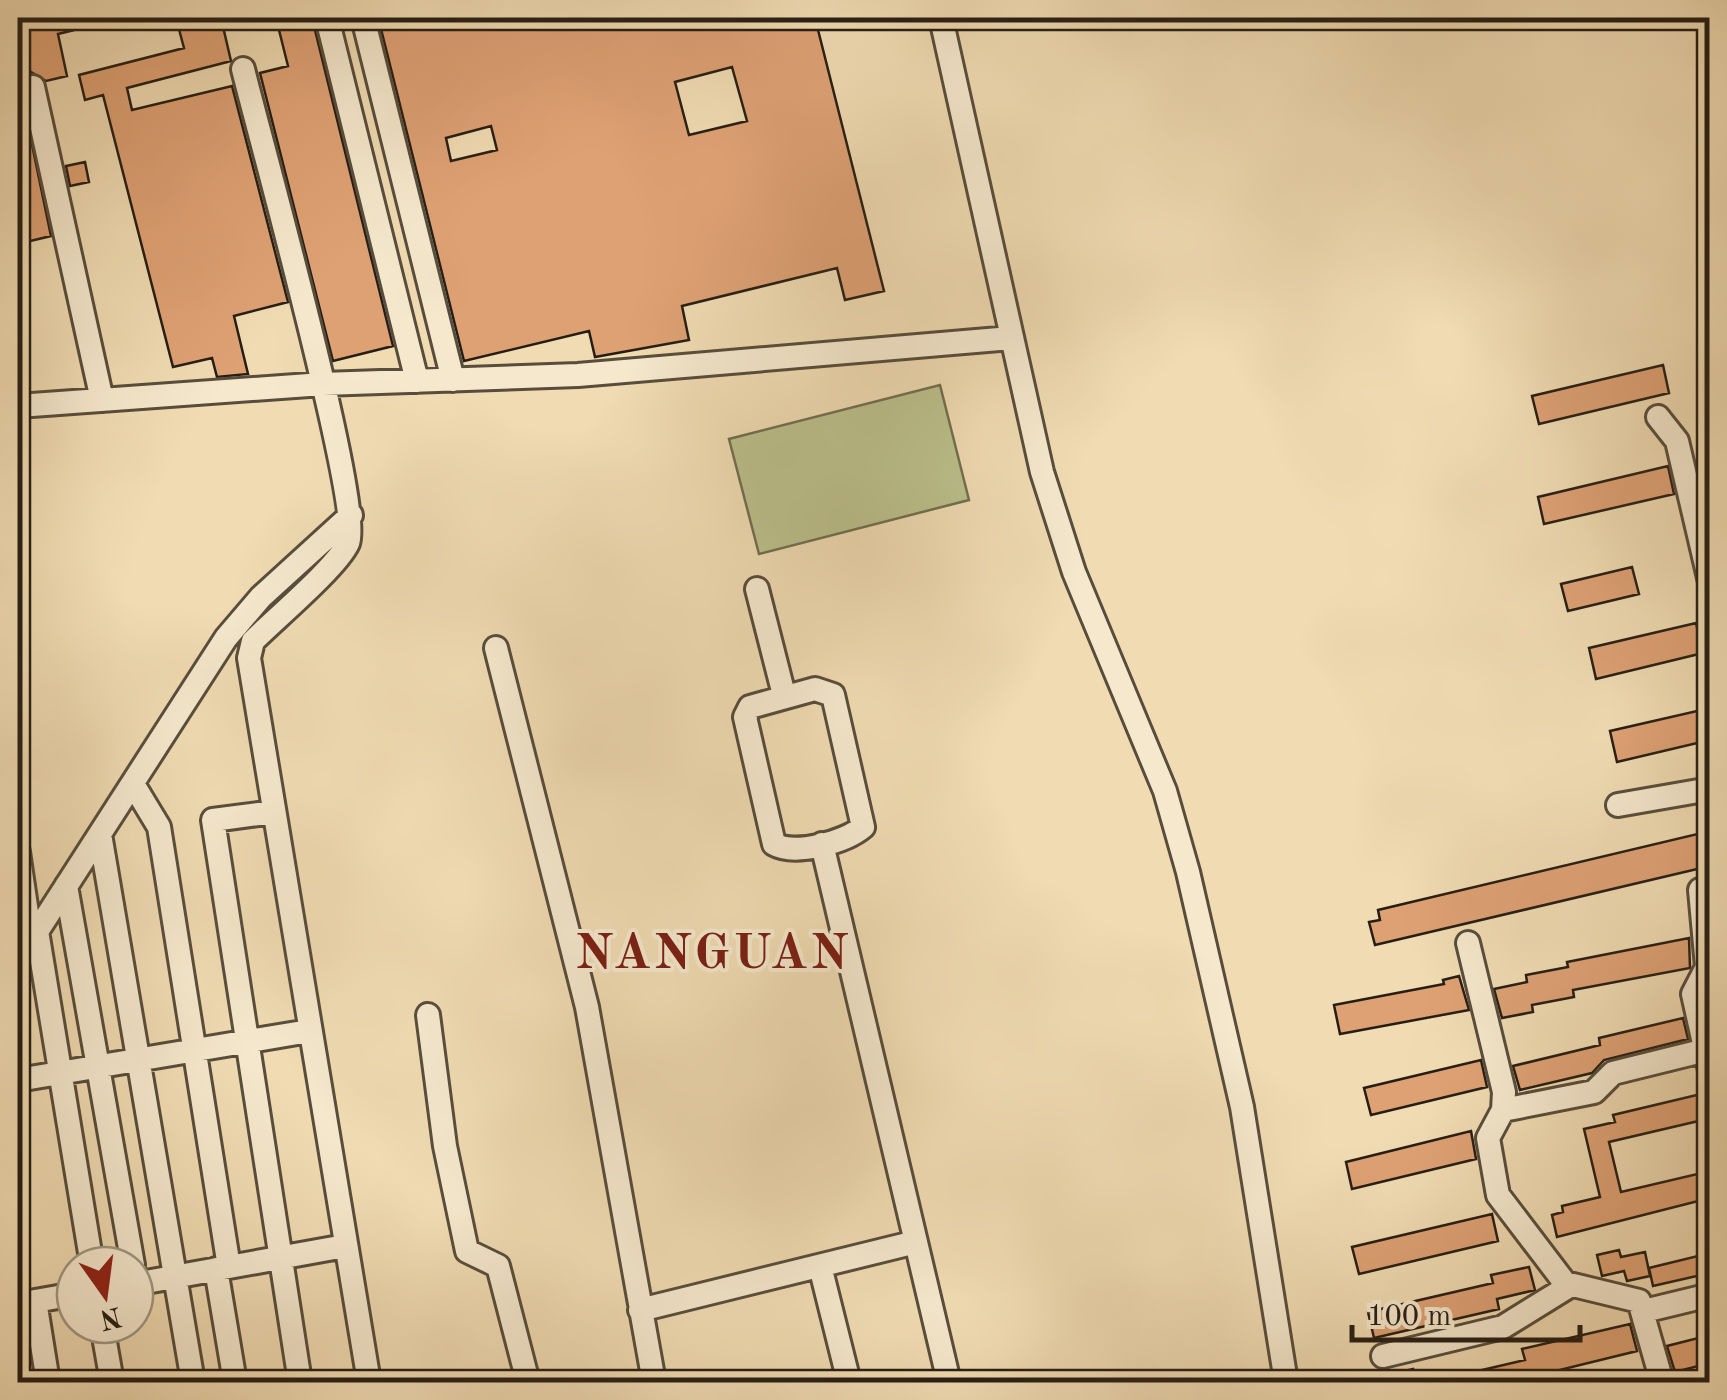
<svg xmlns="http://www.w3.org/2000/svg" width="1727" height="1400" viewBox="0 0 1727 1400" font-family="'Old Standard TT',serif">
	<style>
		.green { fill: #bbc08c; stroke: #706f50; stroke-width: 2.5 }
		.building { fill: #dea174; stroke: #261e15; stroke-width: 2.5; fill-rule: evenodd }
		.lines { fill: none; stroke-linecap: round; stroke-linejoin: round }
		.minor-casing { stroke: #584d3c; stroke-width: 28 }
		.minor { stroke: #f5e8cd; stroke-width: 22 }
		.labels { text-anchor: middle; dominant-baseline: central; stroke-width: 8; stroke-linejoin: round; paint-order: stroke }
		.district-label { font-size: 50px; font-weight: bold; letter-spacing: 2.5px; fill: #7a1f14; stroke: #f5e8cd }
	</style>
	<rect width="100%" height="100%" fill="#f0dbb2"/>
	<filter id="stains"><feTurbulence type="fractalNoise" baseFrequency=".002" numOctaves="4"/><feColorMatrix values="0 0 0 0 .2 0 0 0 0 .09 0 0 0 0 .02 0 0 0 .5 -.17"/></filter>
	<radialGradient id="worn" r=".72"><stop offset=".6" stop-color="#630" stop-opacity="0"/><stop offset="1" stop-color="#630" stop-opacity=".3"/></radialGradient>
	<!-- green -->
	<path class="green" d="M940 385 969 500 759 554 729 439Z"/>
	<!-- building -->
	<path class="building" d="M18 18H106L107 22 58 34 67 76 46 81 31 72 19 82 51 236 18 244Z
		M176 18H221L231 61 127 88 132 110 232 86 288 302 234 316 248 374 217 377 212 358 173 367 103 95 85 100 79 75 184 48Z
		M276 18H312L393 346 333 361 260 73 288 66Z
		M394 18H502L505 27 541 18H815L884 291 845 300 837 268 682 306 689 340 595 357 589 331 464 361 379 21ZM732 67 747 121 689 135 675 82ZM491 126 497 150 451 161 446 138Z
		M85 162 89 182 70 186 66 166Z
		M1663 365 1669 393 1539 424 1532 396Z
		M1668 466 1674 494 1544 524 1538 497Z
		M1632 567 1639 594 1568 611 1561 584Z
		M1696 623 1703 653 1596 679 1589 648Z
		M1710 708V740L1617 762 1610 731Z
		M1710 831V866L1375 945 1369 922 1380 920 1378 910Z
		M1689 938 1690 968 1573 990 1574 997 1532 1005 1533 1012 1502 1018 1494 989 1527 982 1526 975 1568 967 1567 962Z
		M1459 976 1469 1010 1340 1034 1334 1005 1444 984 1443 980Z
		M1683 1018 1688 1039 1604 1060 1592 1073 1520 1090 1513 1066 1600 1045 1599 1038Z
		M1481 1060 1487 1087 1371 1115 1364 1088Z
		M1701 1094 1707 1119 1609 1142 1621 1192 1710 1171V1198L1557 1237 1552 1215 1563 1212 1562 1206 1600 1197 1584 1129 1615 1122 1613 1115Z
		M1471 1131 1476 1159 1352 1189 1346 1162Z
		M1492 1214 1498 1241 1359 1274 1352 1247Z
		M1619 1250 1621 1257 1645 1252 1650 1276 1627 1281 1624 1271 1602 1276 1597 1255Z
		M1710 1253V1273L1653 1286 1649 1268Z
		M1529 1267 1535 1290 1497 1299 1499 1309 1374 1338 1368 1312 1493 1283 1491 1275Z
		M1630 1324 1637 1351 1511 1382H1449L1448 1378 1525 1360 1522 1349Z
		M1710 1335V1363L1675 1372 1667 1346Z
		M1413 1369 1416 1382H1377L1376 1378Z"/>
	<g class="lines">
		<!-- minor casing -->
		<g class="minor-casing">
			<path id="minor" d="M327 18 417 381
				M363 18 453 380
				M941 18 1042 472 1074 572 1165 791 1188 872 1242 1107 1286 1382
				M243 69C258 131 364 509 348 543 337 567 275 619 253 641L249 658 369 1382
				M33 87 102 400
				M18 406 323 384 578 375 1011 338
				M1658 417 1677 441 1710 582
				M757 589 784 695
				M496 648 587 1007 654 1382
				M815 689 833 695 863 827C845 842 795 856 774 844L745 717 750 707Z
				M133 784 159 827 229 1267
				M1618 805 1710 789
				M273 812 213 820 300 1382
				M100 834 193 1382
				M822 844 949 1382
				M18 852 31 940
				M66 886 133 1265
				M1700 890 1707 967 1693 994 1710 1070
				M37 931 92 1265
				M1468 943 1504 1092 1503 1110 1488 1138 1498 1195 1565 1283 1639 1301 1662 1382
				M18 961 226 638 261 597 351 515
				M428 1015 445 1146 467 1251 498 1266 528 1382
				M18 1080 309 1031
				M1503 1110 1594 1092 1613 1073 1710 1049
				M820 1266 849 1382
				M216 1269 235 1382
				M135 1284 345 1246
				M35 1301 48 1382
				M18 1304 75 1294
				M640 1310 916 1242
				M1644 1311 1710 1295
				M102 1325 112 1382
				M1383 1356 1503 1327 1571 1285"/>
		</g>
		<!-- minor -->
		<use href="#minor" class="minor"/>
	</g>
	<g class="labels">
		<!-- district labels -->
		<g class="district-label">
			<text x="713" y="955">NANGUAN</text>
		</g>
	</g>
	<!-- margin -->
	<rect width="1727" height="1400" fill="none" stroke="#f0dbb2" stroke-width="60"/>
	<rect x="20" y="20" width="1687" height="1360" fill="none" stroke="#261e15" stroke-width="5"/>
	<rect x="30" y="30" width="1667" height="1340" fill="none" stroke="#261e15" stroke-width="2.5"/>
	<!-- north arrow -->
	<g transform="translate(105 1295) rotate(166)"><circle r="48" fill="#f5e8cd" stroke="#a29783" stroke-width="2.5"/>
	<path d="M0-8L18 38L0 25L-18 38Z" fill="#8f2418"/>
	<text y="-15" font-size="28" font-weight="bold" text-anchor="middle" fill="#261e15">N</text>
	</g>
	<!-- scale -->
	<path d="M1352 1325v15h228v-15" fill="none" stroke="#261e15" stroke-width="5"/>
	<text x="1367" y="1325" font-size="30" fill="#261e15" stroke="#f5e8cd" stroke-width="8" paint-order="stroke">100 m</text>
	<rect width="100%" height="100%" filter="url(#stains)"/>
	<rect width="100%" height="100%" fill="url(#worn)"/>
</svg>
